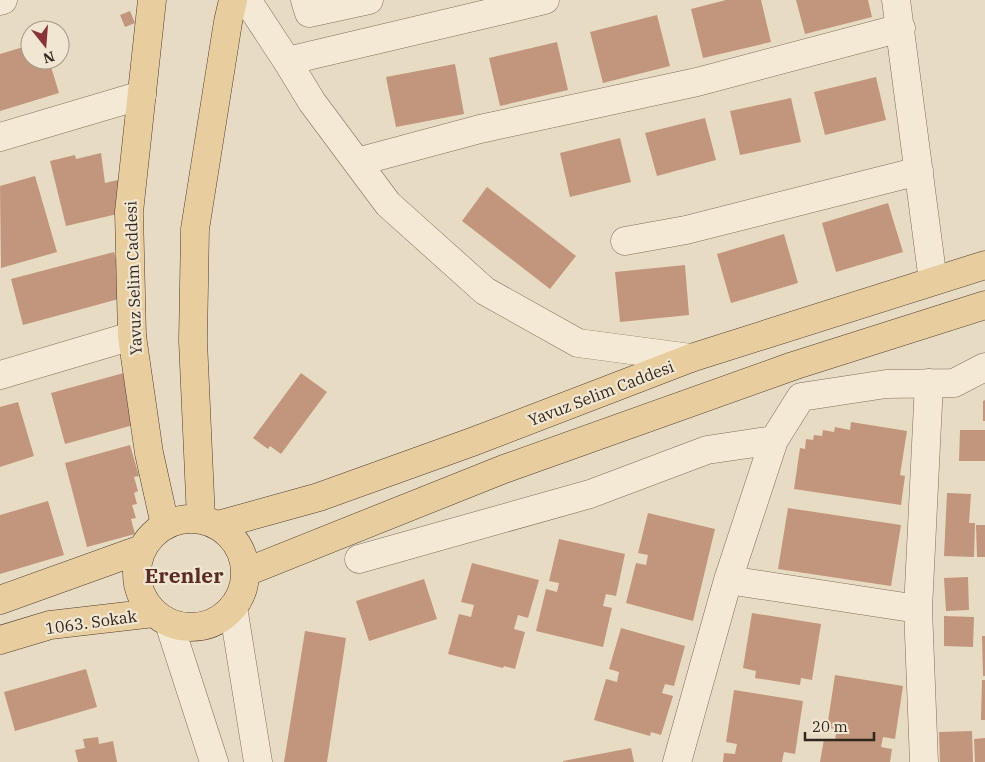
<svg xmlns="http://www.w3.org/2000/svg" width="985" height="762" viewBox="0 0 985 762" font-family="'IBM Plex Serif',serif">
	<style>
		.building { fill: #c2967d }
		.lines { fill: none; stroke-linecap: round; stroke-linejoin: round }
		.minor-casing { stroke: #806d5c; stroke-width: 29 }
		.major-casing { stroke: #4e3c30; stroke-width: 29 }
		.minor { stroke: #f4e9d5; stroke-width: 28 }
		.major { stroke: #e8cd9e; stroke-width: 28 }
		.labels { text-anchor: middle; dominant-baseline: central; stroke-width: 4.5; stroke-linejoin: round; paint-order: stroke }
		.street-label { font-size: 16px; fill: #32271e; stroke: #f1e6d1 }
		.district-label { font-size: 21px; font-weight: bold; fill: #592b22; stroke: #f1e6d1 }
	</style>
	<rect width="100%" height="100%" fill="#e8dbc3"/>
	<!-- building -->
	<path class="building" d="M726 0H761L771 42 703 58 691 9Z
		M796 0H868L872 17 805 34Z
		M130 11 135 23 125 27 120 15Z
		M657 15 670 66 603 83 590 32Z
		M557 42 568 90 500 106 489 58Z
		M30 45V60H49L59 93 0 111V54Z
		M455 64 464 114 396 127 386 77Z
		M876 77 886 120 825 135 814 92Z
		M791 98 801 142 740 155 730 111Z
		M705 118 716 160 657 176 645 133Z
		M620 138 631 182 570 197 560 153Z
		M101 153 105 183 118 180 126 212 66 226 50 161 75 155 76 159Z
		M35 176 57 252 1 268 0 186Z
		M487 187 576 256 550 289 462 221Z
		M888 203 903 252 836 272 822 223Z
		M784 234 798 283 731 303 717 254Z
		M114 252 126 297 23 325 11 279Z
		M685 265 689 315 620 322 615 272Z
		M131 371 137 424 65 444 51 393Z
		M301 373 327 392 281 454 270 446 268 449 253 438Z
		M985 400V421H983V401Z
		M18 402 34 456 0 467V407Z
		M851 422 907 431 900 475 905 476 901 505 794 489 800 448 805 449 806 439 813 440 814 435 822 436 823 430 834 432 835 427 850 430Z
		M960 430H985V461H959Z
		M130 445 139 476 134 477 138 491 134 493 137 504 132 505 136 518 131 519 135 534 87 547 65 463Z
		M947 493 971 494 969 523H975L974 557 944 556Z
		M48 501 64 555 0 574V515Z
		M788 508 901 525 891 586 778 569Z
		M648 513 715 529 693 621 626 603 636 563 646 565 648 555 638 553Z
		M976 525H985V557H977Z
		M559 539 625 554 616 596 606 594 603 606 612 608 603 647 536 631 546 589 557 592 559 583 549 581Z
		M472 563 539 580 528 618 518 615 514 629 525 632 515 669 504 666 503 668 448 654 459 614 471 617 474 605 461 602Z
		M968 577 969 610 946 611 944 578Z
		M424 579 437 619 369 641 356 601Z
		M752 613 821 624 812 680 801 678 800 685 755 678 756 671 743 668Z
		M944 616 974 617 973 647 944 646Z
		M621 628 685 646 674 686 665 684 662 693 673 696 661 735 651 732 650 736 594 720 606 679 617 682 619 672 609 669Z
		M305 631 346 638 327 762H284Z
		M982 636H985V676H983Z
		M86 669 97 707 15 731 4 692Z
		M835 675 903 686 895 739 883 737 881 747 892 749 890 762H820L824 739 835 740 837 729 827 728Z
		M982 680H985V720H981Z
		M734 690 803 701 795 754 784 752 782 762H723L724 753 735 754 737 744 726 742Z
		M972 731 973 762H940L939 732Z
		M98 737 99 744 113 741 117 762H78L75 750 85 748 83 739Z
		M985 738V762H975L974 739Z
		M631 748 634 762H563V761Z"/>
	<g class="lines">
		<!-- minor casing -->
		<g class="minor-casing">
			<path id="minor" d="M247 0 287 61
				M305 0 309 13 369 0
				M545 0 287 61 312 102 388 204 485 291 578 343 691 358
				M896 0 933 281
				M0 1 3 0
				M0 137 142 95
				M357 162 480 129 697 82 901 28
				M625 241 686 230 919 171
				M0 375 132 336
				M359 559 590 494 707 450 774 440
				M728 580 918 609
				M233 607 258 762
				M169 623 214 762
				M677 762 728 580 774 440 801 397 886 384 954 383 985 367
				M924 762 918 609 929 383"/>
		</g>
		<!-- major casing -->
		<g class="major-casing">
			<path id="major" d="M152 0 129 212 132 336 149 453 165 525
				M137 573a54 54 0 1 1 108 0a54 54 0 1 1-108 0Z
				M201 519 193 341 195 229 228 22 233 0
				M218 525 319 497 472 442 691 358 985 265
				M246 572 504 469 793 366 985 305
				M0 600 142 549
				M0 640 50 625 154 613"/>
		</g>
		<!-- minor -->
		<use href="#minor" class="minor"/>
		<!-- major -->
		<use href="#major" class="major"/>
	</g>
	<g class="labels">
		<!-- street labels -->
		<g class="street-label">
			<text transform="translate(133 278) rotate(-92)">Yavuz Selim Caddesi</text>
			<text transform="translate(601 393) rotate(-21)">Yavuz Selim Caddesi</text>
			<text transform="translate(91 622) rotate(-8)">1063. Sokak</text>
		</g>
		<!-- district labels -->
		<g class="district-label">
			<text x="184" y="575">Erenler</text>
		</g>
	</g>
	<!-- north arrow -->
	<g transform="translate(45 45) rotate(163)"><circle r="24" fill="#f1e6d1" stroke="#a59a89"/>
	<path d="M0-4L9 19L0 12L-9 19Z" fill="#883338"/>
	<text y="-8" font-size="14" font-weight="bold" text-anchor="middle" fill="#32271e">N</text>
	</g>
	<!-- scale -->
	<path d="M805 732v8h69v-8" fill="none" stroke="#32271e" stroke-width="2.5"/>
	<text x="812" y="732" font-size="15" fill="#32271e" stroke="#f1e6d1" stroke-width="4" paint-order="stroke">20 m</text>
</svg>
